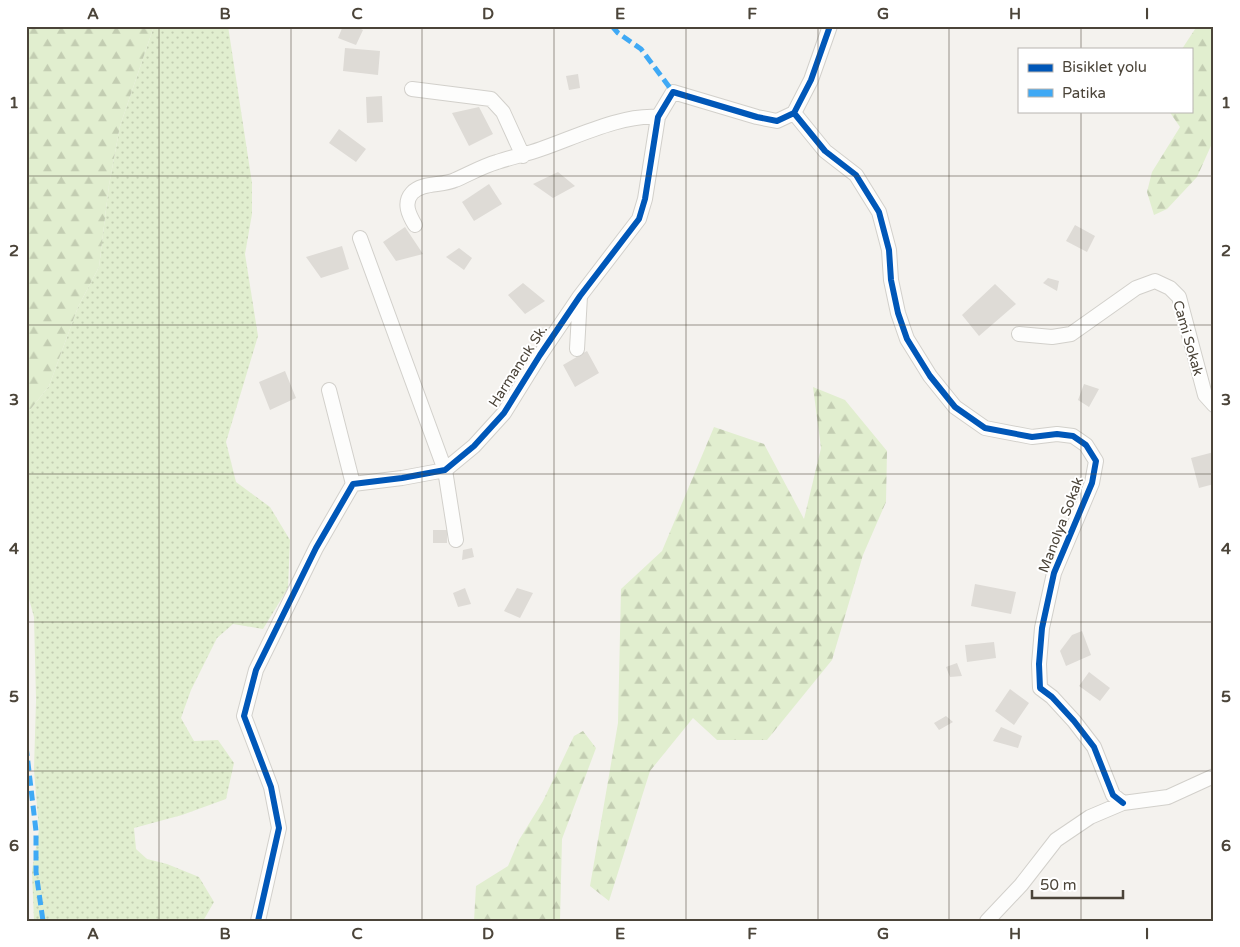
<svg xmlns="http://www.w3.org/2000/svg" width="1240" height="947" viewBox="0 0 1240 947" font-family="'Varela Round',sans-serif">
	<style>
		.grass { fill: url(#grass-dots) }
		.forest { fill: url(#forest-firs) }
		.building { fill: #dedbd6 }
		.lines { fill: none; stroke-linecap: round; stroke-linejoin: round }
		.minor-casing { stroke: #d2d0cb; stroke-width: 16 }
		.minor { stroke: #fdfdfc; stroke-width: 14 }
		.quiet { stroke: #3fa9f5; stroke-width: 5; stroke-dasharray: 10 5; stroke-linecap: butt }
		.cycleway-casing { stroke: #fff; stroke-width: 9 }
		.cycleway { stroke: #0057b8; stroke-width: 6 }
		.grid { fill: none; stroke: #4b4439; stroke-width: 1; stroke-opacity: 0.55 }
		.labels { text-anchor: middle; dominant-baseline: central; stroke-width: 4; stroke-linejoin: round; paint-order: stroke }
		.street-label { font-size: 14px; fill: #4b4439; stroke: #fff }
		.neatline { fill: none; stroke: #4b4439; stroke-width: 2 }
		.grid-label { font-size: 16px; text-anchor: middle; font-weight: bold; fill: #4b4439 }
	</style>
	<defs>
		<pattern id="grass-dots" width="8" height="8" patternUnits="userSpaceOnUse" patternTransform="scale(1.25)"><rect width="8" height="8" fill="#e1eecf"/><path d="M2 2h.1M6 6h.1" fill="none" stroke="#c3cdb2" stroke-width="1.8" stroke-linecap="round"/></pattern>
		<pattern id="forest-firs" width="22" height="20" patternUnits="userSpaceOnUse" patternTransform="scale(1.25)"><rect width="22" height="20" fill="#e1eecf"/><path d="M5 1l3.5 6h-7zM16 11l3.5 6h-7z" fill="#c3cdb2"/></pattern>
	</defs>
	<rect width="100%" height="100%" fill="#f4f2ee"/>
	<!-- grass -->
	<path class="grass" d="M154 26H228L252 183V214L245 254 258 336 226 442 236 482 270 507 290 540 288 588 263 629 233 624 217 638 191 690 181 718 194 741 218 740 234 763 226 799 182 815 134 828 136 849 147 859 167 864 199 877 214 902 203 921H34L32 870 39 830 34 770 36 700 34 617 26 588V415L49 386 78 307 99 267 109 185 120 126Z"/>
	<!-- forest -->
	<path class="forest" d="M26 26H154L120 126 109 185 99 267 78 307 49 386 26 415Z
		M1197 26H1214V139L1197 177 1167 209 1154 215 1147 192 1152 172 1180 127 1169 111H1191V49H1182Z
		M813 387 845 400 887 451 886 502 863 555 832 660 767 740H717L693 718 650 771 609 901 590 886 618 723 621 589 662 551 714 427 764 444 804 519 821 448Z
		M583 731 596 748 562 839 560 921H474L476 886 508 866 519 840 543 801 574 736Z"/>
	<!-- building -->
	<path class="building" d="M343 26H355L363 30 356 45 338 38Z
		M345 48 380 51 378 75 343 71Z
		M578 74 580 88 569 90 566 76Z
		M382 96 383 122 367 123 366 97Z
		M479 107 493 134 469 146 452 113Z
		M339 129 366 149 356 162 329 143Z
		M558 172 575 186 553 198 533 184Z
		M489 184 502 204 474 221 462 202Z
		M1075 225 1095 236 1087 252 1066 241Z
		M405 227 423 254 396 261 383 242Z
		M342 246 349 269 321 278 306 257Z
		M459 248 472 258 464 270 446 257Z
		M1048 278 1059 281 1057 291 1043 283Z
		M523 283 545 301 525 314 508 295Z
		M995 284 1016 304 979 336 962 315Z
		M587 351 599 373 575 387 563 365Z
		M285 371 296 398 270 410 259 382Z
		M1084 384 1099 389 1089 407 1078 400Z
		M1214 452V484L1199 488 1191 458Z
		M433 530H447V543H433Z
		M472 548 474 557 462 560 463 550Z
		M975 584 1016 592 1011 614 971 606Z
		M465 588 471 604 458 607 453 593Z
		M517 588 533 593 520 618 504 611Z
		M1082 631 1091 655 1066 666 1060 651 1072 635Z
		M994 642 996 658 967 662 965 645Z
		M957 663 962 676 950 677 946 667Z
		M1089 672 1110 688 1100 701 1079 686Z
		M1010 689 1029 703 1014 725 995 711Z
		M946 716 953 722 939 730 934 723Z
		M1001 727 1022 736 1018 748 993 741Z"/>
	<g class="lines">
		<!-- minor casing -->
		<g class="minor-casing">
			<path id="minor" d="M412 89 491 99 503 112 523 156
				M794 113 825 151 856 175 879 212 889 250 891 280 898 313 907 339 930 376 955 407 985 428 1032 437 1057 434 1073 436 1086 445 1096 461 1092 483 1054 573 1042 628 1039 664 1040 688 1052 697 1074 721 1094 747 1113 795 1123 803
				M415 225C409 215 403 203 412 193 422 182 442 186 455 180 469 174 483 166 497 162 512 157 527 154 541 149 576 137 622 114 658 117
				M360 238 445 470 456 540
				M1019 334 1052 337 1071 334 1136 288 1155 281 1170 288 1179 297 1205 395 1214 405
				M577 349 580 296
				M329 390 353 484
				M258 921 279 828 271 787 244 716 256 670 316 548 353 484 402 478 445 470 474 446 504 413 540 355 580 296 639 219 645 199 658 117 673 92 757 117 777 121 794 113 811 80 830 26
				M987 921 1021 885 1056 840 1090 817 1123 803 1168 797 1214 776"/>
		</g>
		<!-- minor -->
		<use href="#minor" class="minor"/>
		<!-- quiet -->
		<path class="quiet" d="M612 26 618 33 641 49 673 92
			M26 746 36 831V872L43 921"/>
		<!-- cycleway casing -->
		<g class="cycleway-casing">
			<path id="cycleway" d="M794 113 825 151 856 175 879 212 889 250 891 280 898 313 907 339 930 376 955 407 985 428 1032 437 1057 434 1073 436 1086 445 1096 461 1092 483 1054 573 1042 628 1039 664 1040 688 1052 697 1074 721 1094 747 1113 795 1123 803
				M258 921 279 828 271 787 244 716 256 670 316 548 353 484 402 478 445 470 474 446 504 413 540 355 580 296 639 219 645 199 658 117 673 92 757 117 777 121 794 113 811 80 830 26"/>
		</g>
		<!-- cycleway -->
		<use href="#cycleway" class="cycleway"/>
	</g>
	<!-- grid -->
	<path class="grid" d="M159 26V921M291 26V921M422 26V921M554 26V921M686 26V921M818 26V921M949 26V921M1081 26V49M1081 111V921M26 176H1214M26 325H1214M26 474H1214M26 622H1214M26 771H1214"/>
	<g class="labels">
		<!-- street labels -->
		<g class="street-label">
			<text transform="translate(1188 338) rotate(74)">Cami Sokak</text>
			<text transform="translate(518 366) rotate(-57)">Harmancık Sk.</text>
			<text transform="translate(1061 525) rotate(-69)">Manolya Sokak</text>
		</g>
	</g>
	<!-- border -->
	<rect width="1240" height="947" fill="none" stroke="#ffffff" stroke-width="55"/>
	<!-- legend -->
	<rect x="1018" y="48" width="175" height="65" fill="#ffffff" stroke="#b7b4b0"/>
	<rect x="1028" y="64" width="25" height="8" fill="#0057b8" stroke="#b7b4b0"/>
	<text x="1062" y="72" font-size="15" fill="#4b4439">Bisiklet yolu</text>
	<rect x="1028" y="89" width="25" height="8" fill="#3fa9f5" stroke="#b7b4b0"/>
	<text x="1062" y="98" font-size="15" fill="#4b4439">Patika</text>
	<!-- scale -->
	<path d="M1032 890v8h91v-8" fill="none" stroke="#4b4439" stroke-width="2.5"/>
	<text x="1040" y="890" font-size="15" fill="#4b4439" stroke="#ffffff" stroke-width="4" paint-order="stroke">50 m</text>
	<rect x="28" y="28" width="1184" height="892" class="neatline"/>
	<g class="grid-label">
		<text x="93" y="19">A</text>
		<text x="225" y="19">B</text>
		<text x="357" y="19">C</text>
		<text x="488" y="19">D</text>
		<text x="620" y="19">E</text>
		<text x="752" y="19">F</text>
		<text x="883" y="19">G</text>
		<text x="1015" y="19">H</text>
		<text x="1147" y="19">I</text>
		<text x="14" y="108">1</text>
		<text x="1226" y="108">1</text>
		<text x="14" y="256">2</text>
		<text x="1226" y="256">2</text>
		<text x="14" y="405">3</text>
		<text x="1226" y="405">3</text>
		<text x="14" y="554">4</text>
		<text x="1226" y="554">4</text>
		<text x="14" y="702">5</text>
		<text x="1226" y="702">5</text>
		<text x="14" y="851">6</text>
		<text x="1226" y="851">6</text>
		<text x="93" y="939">A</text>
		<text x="225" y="939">B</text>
		<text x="357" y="939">C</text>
		<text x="488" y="939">D</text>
		<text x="620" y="939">E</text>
		<text x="752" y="939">F</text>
		<text x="883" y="939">G</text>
		<text x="1015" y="939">H</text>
		<text x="1147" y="939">I</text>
	</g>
</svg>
